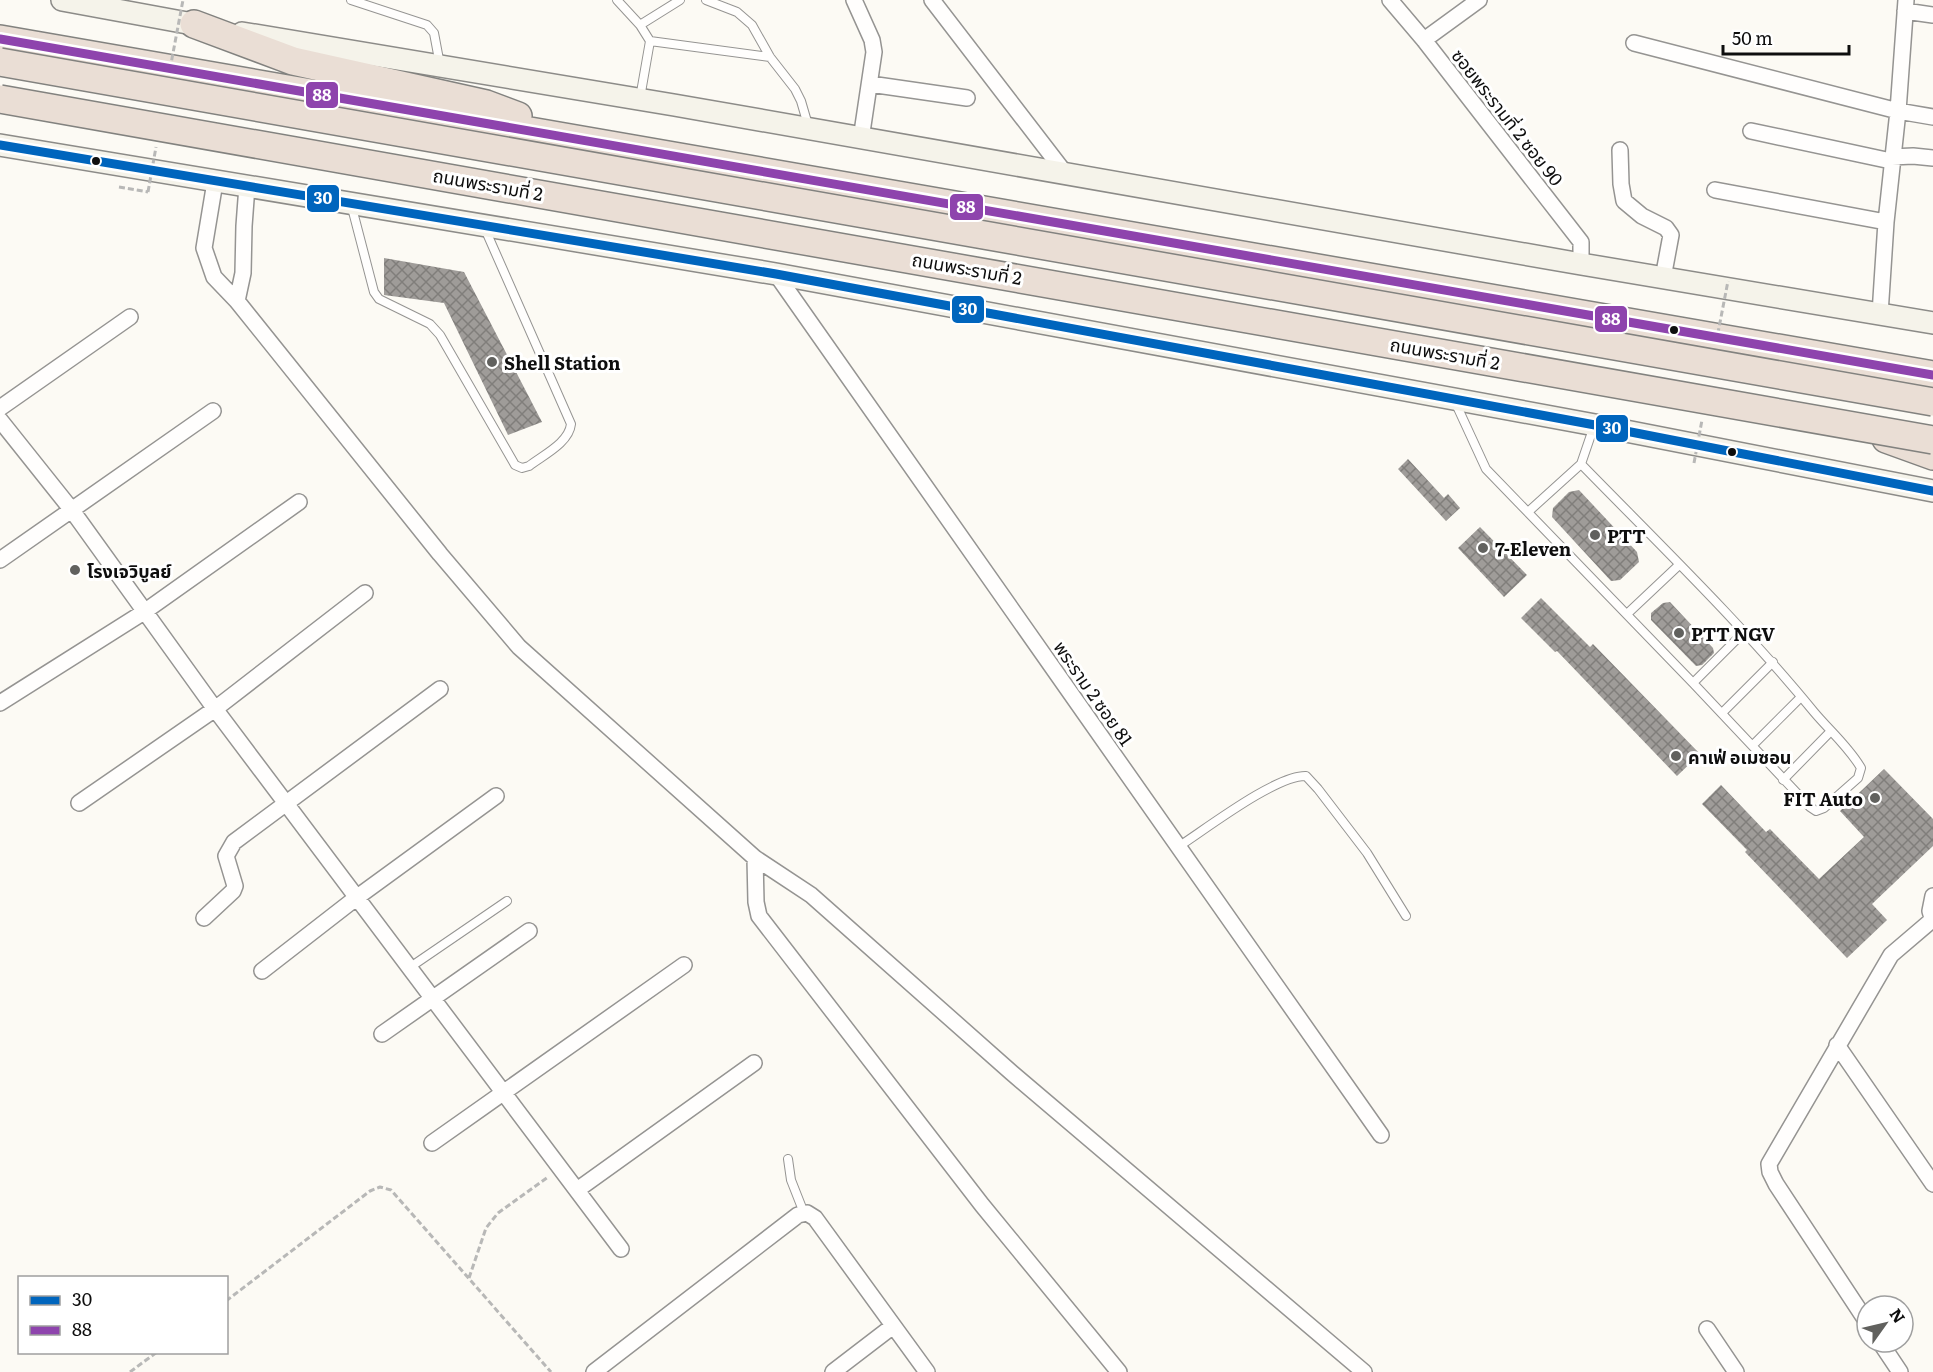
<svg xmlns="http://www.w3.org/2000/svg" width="1933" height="1372" viewBox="0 0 1933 1372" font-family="Literata,'Noto Sans Thai',serif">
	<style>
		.building { fill: url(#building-cross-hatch) }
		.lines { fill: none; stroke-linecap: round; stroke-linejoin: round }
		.lane-casing { stroke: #959492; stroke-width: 10 }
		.street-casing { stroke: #959492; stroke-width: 18 }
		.secondary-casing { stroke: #8c8b88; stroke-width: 24 }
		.highway-casing { stroke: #82827f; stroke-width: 30 }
		.path { stroke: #b8b8b7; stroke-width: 3; stroke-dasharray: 6 3; stroke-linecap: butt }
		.lane { stroke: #fffefd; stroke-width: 8 }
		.street { stroke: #fffefd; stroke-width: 15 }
		.secondary { stroke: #f5f3ea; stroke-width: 21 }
		.highway { stroke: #eaded5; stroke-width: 27 }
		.highway-bridge-casing { stroke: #82827f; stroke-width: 30; stroke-linecap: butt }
		.path-bridge { stroke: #b8b8b7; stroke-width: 3; stroke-dasharray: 6 3; stroke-linecap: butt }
		.highway-bridge { stroke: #eaded5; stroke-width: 27 }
		.bus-1-casing { stroke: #fff; stroke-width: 14 }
		.bus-2-casing { stroke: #fff; stroke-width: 14 }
		.bus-1 { stroke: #0065bd; stroke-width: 9 }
		.bus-2 { stroke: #8e44ad; stroke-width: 9 }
		.bus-dot { fill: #0e0e0e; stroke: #fff; stroke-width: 2 }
		.poi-dot { fill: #61615e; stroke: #fff; stroke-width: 2 }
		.labels { text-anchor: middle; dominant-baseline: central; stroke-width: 6; stroke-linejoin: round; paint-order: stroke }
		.street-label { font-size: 18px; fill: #0e0e0e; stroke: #fff }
		.poi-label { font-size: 18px; font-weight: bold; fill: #0e0e0e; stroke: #fff; text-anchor: start }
		.line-badge { stroke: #fff; stroke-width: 2 }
		.badge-label { font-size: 16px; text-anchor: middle; font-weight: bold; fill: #fff }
	</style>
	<defs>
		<pattern id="building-cross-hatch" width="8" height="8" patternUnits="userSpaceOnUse" patternTransform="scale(1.5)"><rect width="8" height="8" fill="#9f9c99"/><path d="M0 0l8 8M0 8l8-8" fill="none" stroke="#807e7b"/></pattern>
	</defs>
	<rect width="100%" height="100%" fill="#fcfaf4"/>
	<!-- building -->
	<path class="building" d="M384 258 464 272 542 422 508 435 444 303 384 295Z
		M1408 459 1444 498 1448 494 1460 508 1446 521 1398 469Z
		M1579 490 1637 552 1639 562 1620 580 1611 581 1552 517 1553 508 1569 492Z
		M1480 527 1527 575 1504 597 1458 548Z
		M1541 598 1590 647 1593 644 1700 754 1677 776 1557 651 1555 652 1521 618Z
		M1670 602 1713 648 1714 653 1702 665 1696 666 1651 620V613L1663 603Z
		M1884 769 1933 819V846L1872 904 1887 920 1847 958 1745 852 1747 850 1702 804 1721 785 1766 832 1770 829 1819 879 1864 837 1840 811Z"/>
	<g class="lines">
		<!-- lane casing -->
		<g class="lane-casing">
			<path id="lane" d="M351 0 427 25 434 33 440 65
				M617 0 640 25 650 41 640 98
				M706 0 737 12 752 25 770 57 795 89 801 101 808 125
				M640 25 680 0
				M650 41 770 57
				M351 204 374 292 379 299 430 324 440 335 515 465 522 468 529 466C543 455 569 443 571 424L485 229
				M1456 404 1486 469 1693 683 1810 807 1816 811 1824 808 1858 778 1861 768C1849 747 1829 730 1814 712 1742 624 1660 545 1581 464L1594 426
				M1528 512 1581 464
				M1627 614 1679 565
				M1693 683 1744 632
				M1722 713 1773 662
				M1753 745 1801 697
				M1783 780 1830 732
				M1178 847C1206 829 1276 775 1306 776L1318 789 1367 853 1406 916
				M409 968 507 901
				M788 1159 791 1180 804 1213"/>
		</g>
		<!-- street casing -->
		<g class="street-casing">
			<path id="street" d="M854 0 872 40 874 52 861 139
				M932 0 1065 173
				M1390 0 1424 40 1581 242V264
				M1905 11 1933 15
				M1424 40 1479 0
				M1634 43 1898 111 1933 117
				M870 84 967 98
				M1751 131 1891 161
				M1620 150 1621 184 1624 201 1642 216 1666 228 1671 235 1663 278
				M1892 157 1913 156 1933 158
				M215 182 204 248 214 277 237 301 440 554 519 647 755 858 811 895 1012 1073 1364 1372
				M1715 190 1886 222
				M776 274 1381 1135
				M237 301 243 273 244 226 247 186
				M1880 314 1886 222 1898 111 1906 0
				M0 408 130 317
				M0 420 71 509 215 709 621 1249
				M0 560 213 411
				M0 703 144 612 299 502
				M79 803 215 709 365 593
				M755 858 756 902 759 916 982 1205 1119 1372
				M1933 896 1930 911 1933 921
				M204 918 233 891 235 886 226 856 234 842 440 689
				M262 971 356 898 496 796
				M382 1034 529 931
				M1837 1045 1933 1184
				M432 1143 684 965
				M577 1190 754 1063
				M1867 1322 1776 1184 1770 1172 1769 1164 1891 955 1932 920
				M1707 1329 1736 1372
				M1880 1342 1900 1372
				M594 1372 798 1215 807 1213 815 1218 927 1372
				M833 1372 893 1326"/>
		</g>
		<!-- secondary casing -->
		<g class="secondary-casing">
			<path id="secondary" d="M62 0 209 27
				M242 33 674 105 1581 264 1933 323
				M0 145 776 274 1595 425 1933 491"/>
		</g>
		<!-- highway casing -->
		<g class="highway-casing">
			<path id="highway" d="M194 24 293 61 486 104 518 116
				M0 39 1933 375
				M1886 439 1933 456"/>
		</g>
		<!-- path -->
		<path class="path" d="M119 187 148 192
			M469 1278 486 1228 498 1213 548 1177
			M226 1301 370 1191 380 1187 391 1190 551 1372
			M130 1372 157 1352"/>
		<!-- lane -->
		<use href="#lane" class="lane"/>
		<!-- street -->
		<use href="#street" class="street"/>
		<!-- secondary -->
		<use href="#secondary" class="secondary"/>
		<!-- highway -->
		<use href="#highway" class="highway"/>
		<!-- highway-bridge casing -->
		<g class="highway-bridge-casing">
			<path id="highway-bridge" d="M0 62 1933 402
				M0 99 1933 440"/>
		</g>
		<!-- path-bridge -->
		<path class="path-bridge" d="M170 69 183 0
			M148 192 156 147
			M1716 343 1728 281
			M1694 463 1702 420"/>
		<!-- highway-bridge -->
		<use href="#highway-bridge" class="highway-bridge"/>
		<!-- bus-1 casing -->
		<g class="bus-1-casing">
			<path id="bus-1" d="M0 145 776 274 1595 425 1933 491"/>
		</g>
		<!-- bus-2 casing -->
		<g class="bus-2-casing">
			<path id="bus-2" d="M0 39 1933 375"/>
		</g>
		<!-- bus-1 -->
		<use href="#bus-1" class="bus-1"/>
		<!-- bus-2 -->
		<use href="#bus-2" class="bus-2"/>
	</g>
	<!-- markers -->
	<g class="bus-dot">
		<circle cx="96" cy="161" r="5"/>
		<circle cx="1674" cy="330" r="5"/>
		<circle cx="1732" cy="452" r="5"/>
	</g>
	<g class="poi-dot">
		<circle cx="492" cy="362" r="6"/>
		<circle cx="1595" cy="535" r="6"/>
		<circle cx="1483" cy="548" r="6"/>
		<circle cx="75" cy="570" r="6"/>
		<circle cx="1679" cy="633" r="6"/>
		<circle cx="1676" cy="756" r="6"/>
		<circle cx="1875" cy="798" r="6"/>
	</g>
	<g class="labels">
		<!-- street labels -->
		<g class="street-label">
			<text transform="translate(1508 117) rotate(52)">ซอยพระรามที่ 2 ซอย 90</text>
			<text transform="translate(488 184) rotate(10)">ถนนพระรามที่ 2</text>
			<text transform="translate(967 268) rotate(10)">ถนนพระรามที่ 2</text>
			<text transform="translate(1445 353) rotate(10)">ถนนพระรามที่ 2</text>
			<text transform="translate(1094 693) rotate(55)">พระราม 2 ซอย 81</text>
		</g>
		<!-- poi labels -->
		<g class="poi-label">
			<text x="504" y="362">Shell Station</text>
			<text x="1607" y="535">PTT</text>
			<text x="1495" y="548">7-Eleven</text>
			<text x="87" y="570">โรงเจวิบูลย์</text>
			<text x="1691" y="633">PTT NGV</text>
			<text x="1688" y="756">คาเฟ่ อเมซอน</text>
			<text x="1863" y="798" text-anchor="end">FIT Auto</text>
		</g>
	</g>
	<g class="line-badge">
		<rect x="305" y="81" width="34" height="28" rx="6" fill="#8e44ad"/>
		<rect x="306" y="184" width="34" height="29" rx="6" fill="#0065bd"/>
		<rect x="949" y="193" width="35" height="28" rx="6" fill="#8e44ad"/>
		<rect x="951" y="295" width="34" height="29" rx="6" fill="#0065bd"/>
		<rect x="1594" y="305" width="34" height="28" rx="6" fill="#8e44ad"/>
		<rect x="1595" y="414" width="34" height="29" rx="6" fill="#0065bd"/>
	</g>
	<g class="badge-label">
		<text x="322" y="101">88</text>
		<text x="323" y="204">30</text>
		<text x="966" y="213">88</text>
		<text x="968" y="315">30</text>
		<text x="1611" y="325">88</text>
		<text x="1612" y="434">30</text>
	</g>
	<!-- legend -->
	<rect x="18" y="1276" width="210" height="78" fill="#ffffff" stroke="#9f9f9f" stroke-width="1.5"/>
	<rect x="30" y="1296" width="30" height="9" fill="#0065bd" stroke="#9f9f9f" stroke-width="1.5"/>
	<text x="72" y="1306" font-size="18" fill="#0e0e0e">30</text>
	<rect x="30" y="1326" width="30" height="9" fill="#8e44ad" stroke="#9f9f9f" stroke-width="1.5"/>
	<text x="72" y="1336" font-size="18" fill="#0e0e0e">88</text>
	<!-- north arrow -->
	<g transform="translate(1885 1324) rotate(56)"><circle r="28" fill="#ffffff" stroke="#9f9f9f" stroke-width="1.5"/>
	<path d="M0-4.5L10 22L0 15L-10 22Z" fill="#61615e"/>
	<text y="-9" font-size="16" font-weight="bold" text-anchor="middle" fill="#0e0e0e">N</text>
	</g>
	<!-- scale -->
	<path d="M1723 45v9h126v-9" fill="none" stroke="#0e0e0e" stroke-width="3"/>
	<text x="1732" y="45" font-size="18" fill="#0e0e0e" stroke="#ffffff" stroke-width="4.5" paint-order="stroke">50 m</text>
</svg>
